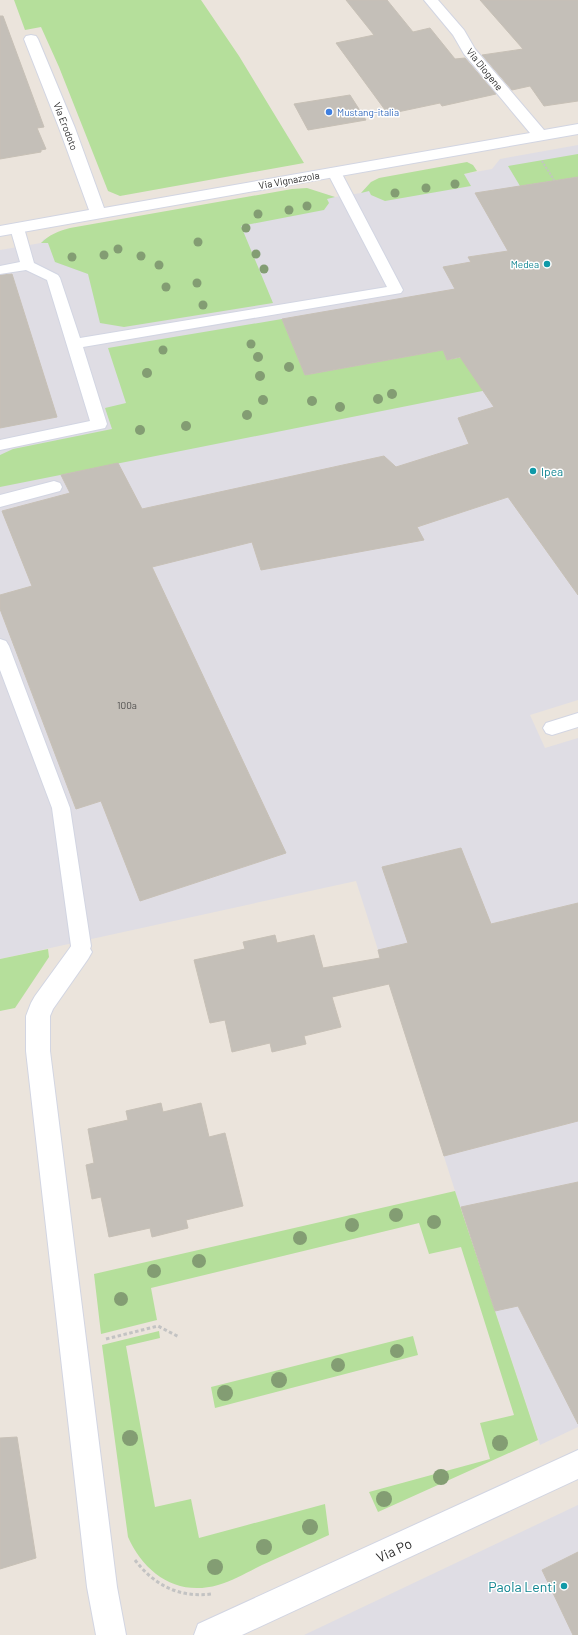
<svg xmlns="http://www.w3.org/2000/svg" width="578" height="1635" viewBox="0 0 578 1635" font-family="Barlow,sans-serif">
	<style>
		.industrial { fill: #dfdde4 }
		.green { fill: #b5df9b }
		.building { fill: #c4bfb8; stroke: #c7c0b6 }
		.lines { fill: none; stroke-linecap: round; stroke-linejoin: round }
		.lane-casing { stroke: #d2d5e2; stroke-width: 2 }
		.street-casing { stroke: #d2d5e2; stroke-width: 2 }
		.path-far1 { stroke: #c3c3c3; stroke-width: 2; stroke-dasharray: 2 1.5; stroke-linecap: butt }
		.path { stroke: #c3c3c3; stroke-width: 3; stroke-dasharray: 3.5 2.5; stroke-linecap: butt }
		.lane { fill: #fff; fill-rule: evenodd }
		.street { fill: #fff; fill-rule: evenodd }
		.tree { fill: #839d73 }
		.shop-dot { fill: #3f7fe0; stroke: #fff; stroke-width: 1.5 }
		.culture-dot { fill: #0f9aa8; stroke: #fff; stroke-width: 1.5 }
		.labels { text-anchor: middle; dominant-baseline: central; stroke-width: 3; stroke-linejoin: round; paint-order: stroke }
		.far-street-label { font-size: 10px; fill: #2a2a2a; stroke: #fff }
		.far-shop-label { font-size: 10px; fill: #366cbe; stroke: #fff; text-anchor: start }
		.far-culture-label { font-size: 10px; fill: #0d838f; stroke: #fff; text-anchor: end }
		.number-label { font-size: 10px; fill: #504f4e }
		.culture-label { font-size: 12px; fill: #0d838f; stroke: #fff; text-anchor: start }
		.near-street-label { font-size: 14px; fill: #2a2a2a; stroke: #fff }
		.near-culture-label { font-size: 14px; fill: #0d838f; stroke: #fff; text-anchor: end }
	</style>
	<rect width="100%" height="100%" fill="#ebe4dc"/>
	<!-- industrial -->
	<path class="industrial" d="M578 145V700L530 715 545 748 578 738V1427L540 1445 455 1191 356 881 0 959V250L41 243 44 239 315 191 335 197 361 193 371 182 435 179 492 169 500 159Z
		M578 1505V1635H304Z"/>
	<!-- green -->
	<path class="green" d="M14 0H201L239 56 304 163 120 196 108 191 59 67 41 27 25 30Z
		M578 154V177L520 186 508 166Z
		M467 162 473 165 477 171 464 174 471 186 385 201 371 195 369 191 361 193 371 182 379 178Z
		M307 188 335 197 327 199 329 203 324 210 241 226 273 303 124 327 100 323 88 274 55 262 48 243H41C49 235 58 231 70 228L292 189Z
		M282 319 305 375 443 350 447 360 555 340 578 372 0 487V455L13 449 112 429 105 408 126 403 108 348Z
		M48 949 49 957 15 1008 0 1011V959Z
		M455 1191 538 1440 378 1512 369 1492 490 1459 480 1423 514 1415 461 1247 429 1254 419 1223 151 1288 157 1320 101 1334 94 1274Z
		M159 1331 160 1338 126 1346 155 1507 191 1499 199 1538 325 1504 329 1535C307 1545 284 1555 262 1565 248 1572 233 1581 218 1585 177 1597 144 1573 128 1537L102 1345Z
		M413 1336 418 1355 215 1408 211 1387Z"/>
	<!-- building -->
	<path class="building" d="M346 0H387L413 32 430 28 455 59 465 58 496 94 442 106 440 103 388 114 336 43 374 35Z
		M480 0H578V101L544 106 530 86 512 90 482 55 523 49Z
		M0 16H3L44 127 37 128 46 149 41 150V152L0 159Z
		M350 95 366 120 308 130 294 104Z
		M578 177V595L508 497 417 527 424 540 261 570 252 542 152 567 286 853 140 901 101 801 76 809 0 609V595L32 586 2 511 70 493 61 475 118 463 142 509 384 456 396 467 469 444 458 418 494 407 460 357 447 360 443 350 305 375 282 319 455 289 443 267 471 262 468 257 508 251 475 193Z
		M12 274 57 417 0 428V275Z
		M461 848 491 924 578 903V1121L444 1156 389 984 332 997 341 1027 304 1036 306 1044 272 1052 270 1043 232 1052 225 1020 210 1023 194 960 245 949 243 942 275 935 277 943 314 935 323 968 380 958 378 950 408 943 382 867Z
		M161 1103 163 1112 201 1103 209 1137 225 1133 243 1206 186 1220 188 1228 152 1237 150 1228 109 1237 101 1197 92 1199 86 1165 94 1163 88 1129 128 1120 126 1111Z
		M578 1182V1424L518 1306 495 1311 461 1207Z
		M17 1437 36 1558 0 1569V1438Z
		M578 1552V1635H573L542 1570Z"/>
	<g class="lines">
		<!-- lane casing -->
		<g class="lane-casing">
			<path id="lane" d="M334 168 339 169 341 172 403 290 401 293 83 347 107 424 105 428 0 450V440L90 421 47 280 26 270 0 274V266L20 262 10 228 12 225 17 224 22 225 24 228 34 263 58 275 60 278 80 338 387 287 327 172 329 169Z
				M54 481 60 483 62 487 60 491 0 507V495Z
				M0 639 6 641 9 646 70 808 91 946 87 958 80 961 73 958 70 952 71 946 52 808 0 670Z
				M578 713V727L552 735 546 733 543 728 546 723Z"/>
		</g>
		<!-- street casing -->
		<g class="street-casing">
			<path id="street" d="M424 0H438L464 30 475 49 544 130 578 124V134L0 236V226L89 210 59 128 24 39 26 36 31 35 36 36 38 39 75 128 104 208 530 133 464 54 453 35Z
				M80 942 88 945 92 952 88 959 53 1009 50 1016V1051L117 1587 126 1635H96L87 1587 26 1051V1016L31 1003 35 996 72 945Z
				M578 1450V1479L242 1635H194L198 1624Z"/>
		</g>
		<!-- path-far1 -->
		<path class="path-far1" d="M542 161 554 180"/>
		<!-- path -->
		<path class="path" d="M106 1339 158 1326 179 1337
			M135 1560C154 1585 179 1598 211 1594"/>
		<!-- lane -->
		<use href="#lane" class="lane"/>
		<!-- street -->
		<use href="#street" class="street"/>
	</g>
	<!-- trees -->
	<g class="tree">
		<circle cx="455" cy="184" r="4.5"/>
		<circle cx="426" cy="188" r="4.5"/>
		<circle cx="395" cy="193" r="4.5"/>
		<circle cx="307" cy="206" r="4.5"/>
		<circle cx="289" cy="210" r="4.5"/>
		<circle cx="258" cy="214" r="4.5"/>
		<circle cx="246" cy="228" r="4.5"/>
		<circle cx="198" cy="242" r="4.5"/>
		<circle cx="118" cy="249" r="4.5"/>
		<circle cx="256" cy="254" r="4.5"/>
		<circle cx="104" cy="255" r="4.5"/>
		<circle cx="141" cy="256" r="4.5"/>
		<circle cx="72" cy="257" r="4.5"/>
		<circle cx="159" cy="265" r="4.5"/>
		<circle cx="264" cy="269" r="4.5"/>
		<circle cx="197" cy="283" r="4.5"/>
		<circle cx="166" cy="287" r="4.5"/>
		<circle cx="203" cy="305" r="4.5"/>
		<circle cx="251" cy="344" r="4.5"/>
		<circle cx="163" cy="350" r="4.5"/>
		<circle cx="258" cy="357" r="5"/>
		<circle cx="289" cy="367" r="5"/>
		<circle cx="147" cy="373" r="5"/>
		<circle cx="260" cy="376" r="5"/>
		<circle cx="392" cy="394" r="5"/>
		<circle cx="378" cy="399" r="5"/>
		<circle cx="263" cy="400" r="5"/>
		<circle cx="312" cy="401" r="5"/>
		<circle cx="340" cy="407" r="5"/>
		<circle cx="247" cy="415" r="5"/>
		<circle cx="186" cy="426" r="5"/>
		<circle cx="140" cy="430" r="5"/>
		<circle cx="396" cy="1215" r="7"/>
		<circle cx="434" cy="1222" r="7"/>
		<circle cx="352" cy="1225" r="7"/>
		<circle cx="300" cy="1238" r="7"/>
		<circle cx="199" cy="1261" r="7"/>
		<circle cx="154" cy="1271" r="7"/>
		<circle cx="121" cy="1299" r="7"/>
		<circle cx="397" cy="1351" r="7"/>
		<circle cx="338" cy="1365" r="7"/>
		<circle cx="279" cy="1380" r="8"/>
		<circle cx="225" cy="1393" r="8"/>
		<circle cx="130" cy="1438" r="8"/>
		<circle cx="500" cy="1443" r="8"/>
		<circle cx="441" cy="1477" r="8"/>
		<circle cx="384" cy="1499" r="8"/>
		<circle cx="310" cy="1527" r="8"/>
		<circle cx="264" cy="1547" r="8"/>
		<circle cx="215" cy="1567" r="8"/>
	</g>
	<!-- markers -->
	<circle class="shop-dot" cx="329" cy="112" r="4"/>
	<g class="culture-dot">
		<circle cx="547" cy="264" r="4"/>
		<circle cx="533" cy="471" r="4"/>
		<circle cx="564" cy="1586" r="4"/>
	</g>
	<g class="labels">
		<!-- far-street labels -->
		<g class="far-street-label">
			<text transform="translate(485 69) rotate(51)">Via Diogene</text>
			<text transform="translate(66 126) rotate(69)">Via Erodoto</text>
			<text transform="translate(289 180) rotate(-10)">Via Vignazzola</text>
		</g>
		<!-- far-shop labels -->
		<g class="far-shop-label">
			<text x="337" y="112">Mustang-italia</text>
		</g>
		<!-- far-culture labels -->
		<g class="far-culture-label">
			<text x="539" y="264">Medea</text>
		</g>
		<!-- number labels -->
		<g class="number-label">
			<text x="127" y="705">100a</text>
		</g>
		<!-- culture labels -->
		<g class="culture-label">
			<text x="541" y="471">Ipea</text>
		</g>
		<!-- near-street labels -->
		<g class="near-street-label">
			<text transform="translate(394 1550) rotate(-25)">Via Po</text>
		</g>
		<!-- near-culture labels -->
		<g class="near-culture-label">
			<text x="556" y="1586">Paola Lenti</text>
		</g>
	</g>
</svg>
